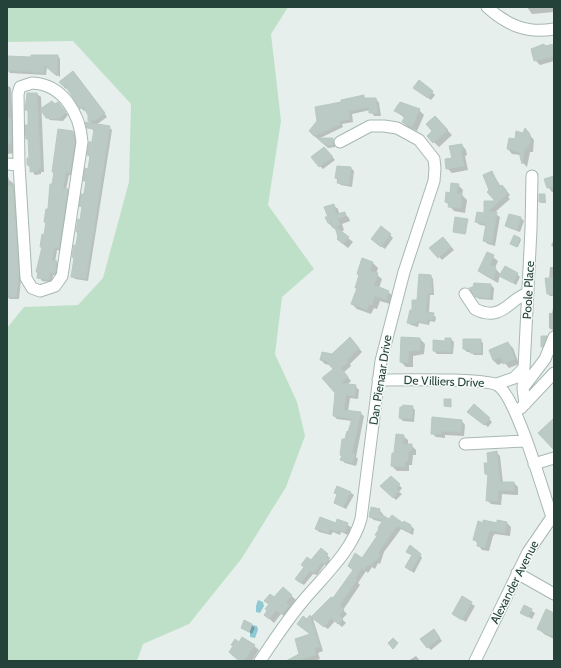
<svg xmlns="http://www.w3.org/2000/svg" width="561" height="668" viewBox="0 0 561 668" font-family="Cabin,sans-serif">
	<style>
		.green { fill: #bfe0c8 }
		.water { fill: #8ec9d4 }
		.shadow { fill: #0003 }
		.building { fill: #bbcac4; stroke: #b8c9c2 }
		.lines { fill: none; stroke-linecap: round; stroke-linejoin: round }
		.minor-casing { stroke: #a8b8b2; stroke-width: 13 }
		.minor { stroke: #fff; stroke-width: 11 }
		.labels { text-anchor: middle; dominant-baseline: central; stroke-width: 3; stroke-linejoin: round; paint-order: stroke }
		.street-label { font-size: 12px; fill: #24423a; stroke: #f7fbf9 }
	</style>
	<rect width="100%" height="100%" fill="#e6efeb"/>
	<!-- green -->
	<path class="green" d="M7 7H288L271 34 281 121 268 205 314 269 282 297 275 354 297 402 305 436 286 487 242 558 189 624 143 644 137 661H7V328L24 307 78 305 103 278 129 182 131 104 73 41 7 42Z"/>
	<!-- water -->
	<path class="water" d="M258 600 263 602 264 606 260 613 256 612V606Z
		M252 625 257 626 258 630 255 638 250 637V631Z"/>
	<!-- shadow -->
	<path class="shadow" d="M527 7H554V12L532 14Z
		M544 45 546 47 554 45V61L540 65 535 60Z
		M58 56 60 59V77L47 67 46 75 10 73 7 70V58Z
		M76 75 107 117 96 125 109 127 112 130 88 281 75 279 72 276 75 259 73 257 79 234 77 232 83 208 81 206 87 183 84 180 89 170 91 158 88 155 93 143 95 131 88 127 92 124 89 121 90 115 86 109 84 111 81 108 68 87 66 89 63 86Z
		M7 85 11 88 14 153 8 154 7 161Z
		M414 88 432 92 435 95 431 100Z
		M37 94 41 97 44 172H41V174L35 175 28 165 30 159 29 141 27 138 29 126V112L26 110Z
		M363 96 366 99H376L379 103 381 116H374L370 110 352 114 353 122 342 124 343 127 318 139 313 135 342 103Z
		M58 103 68 115 63 121 50 120 47 117Z
		M398 104 419 110 424 115 417 131 408 127 403 122 405 118 395 111Z
		M434 117 452 135 439 147 428 136 434 131Z
		M73 132 76 135 78 146 73 176 69 175 66 189 70 192 62 251 57 250 55 262 60 265 58 276 53 275 52 282 42 281 37 272 43 249 41 247 45 236 47 224 45 221 49 211 55 174 53 171Z
		M524 134H529L534 140 533 152H530L527 167 523 163 521 155 512 154 508 149Z
		M319 139H332L335 142V147L328 148Z
		M462 145 466 150 467 155 465 156 468 170 452 173 447 168Z
		M327 151 335 160 323 169 320 166Z
		M338 168H351L354 171 352 187 341 185 338 182 336 178Z
		M492 172 501 187 502 186 510 195 508 197 510 199 494 213 500 217 495 246 488 244 484 241 487 226 480 225 476 222 497 202 490 190Z
		M7 173 9 180 13 183 16 189 21 279 19 299H10L7 297Z
		M554 177V192H552L548 187Z
		M458 185 463 190 462 195 467 200 465 213 454 211 446 202Z
		M545 195 546 203H541L540 202Z
		M333 205 338 209 339 214 344 213 349 218 350 221 342 224 344 230 340 232 353 242 348 248 343 244 337 231 328 223Z
		M510 216 521 218 524 221 520 232 509 228 506 226Z
		M467 220 466 234 454 231Z
		M390 235 393 238 385 249 375 242Z
		M520 238 521 240 518 247 513 245Z
		M554 240V248L551 245Z
		M446 241 454 250 442 260 431 248Z
		M488 253 498 261 495 268 501 275 517 274 520 277 516 285 500 275 498 283 484 275 479 271Z
		M363 260 373 263 378 268 376 274 382 279 379 288 388 292 393 296 390 304 380 301 377 309 374 308 371 314 357 309 352 304 358 289 356 287Z
		M550 267H554V296H550L548 294Z
		M431 276 433 279 434 295H430L429 313 436 317 435 322 430 321 429 325 419 323 418 327 411 325 408 323Z
		M474 284 491 285 494 288 493 300 479 299 476 296Z
		M553 308H554V331L549 328V313H552Z
		M546 337 549 340 545 349 542 346Z
		M402 338 420 339 425 344 424 354 413 356V367H406L401 362Z
		M451 339 454 342 453 354H437L434 351Z
		M464 340H480L483 343V355H474L471 352H467L464 349Z
		M354 342 362 352 350 364 351 366 344 372 351 381 347 385 355 386 359 390 358 399 350 398 348 411 360 413 364 416 356 457 358 459 356 466 345 463 341 459 343 440H345L349 433 352 421 337 419 334 416 336 393 334 369 330 365 325 364 321 360Z
		M508 343 513 348 519 364 509 368 504 362 498 365 493 360 490 350Z
		M412 407 415 410 414 422 403 421 400 418Z
		M472 415 489 419 492 422 488 427Z
		M461 420 465 425 464 436 445 435V438L436 437 432 433Z
		M403 436 408 440V445H411L416 450V455H413L412 465H409V471H397L392 466 395 454Z
		M496 452 500 456 503 483H514L518 487V495L502 494 501 505 491 504 487 500 488 476 486 474 490 464Z
		M391 477 402 488 399 492 402 494 396 500 382 486Z
		M351 493 354 495 346 509 335 503Z
		M379 510 383 514V516L390 521 403 524 404 522 411 526 414 529 413 535 401 529 384 552 380 564 378 563 375 569 372 567 368 573 366 571 358 583 360 585 343 610 347 614 342 619 346 623 342 627 335 621 328 629 313 619 323 651 318 653 320 659 313 661H288L300 654 311 635 307 621 331 598 333 600 378 536 383 522 374 520 370 517Z
		M338 520 351 527 348 535 341 532 340 535 333 532 331 535 319 532 316 529 336 524Z
		M498 521 507 523 511 527 510 536 495 534 493 536 489 551 482 550 474 539 483 524H498Z
		M410 546 417 550 422 558 414 573 406 567 413 556 407 551Z
		M321 550 330 558 329 560 332 563 328 567 325 564 317 575 313 574 304 585 299 582 305 567Z
		M283 588 296 600 290 608 293 610 287 618 281 614 274 623 265 615 274 599Z
		M462 598 475 606 466 622 453 614Z
		M524 606 535 613 532 619 521 613Z
		M554 614V639L544 634 538 628Z
		M252 625 255 628 252 634 242 628Z
		M436 633 442 641 431 650 428 647Z
		M239 643 254 646 259 650 252 661H240Z
		M416 656 420 661H408Z"/>
	<!-- building -->
	<path class="building" d="M544 44 545 46 554 44V56L534 61 531 49Z
		M31 55H58L57 76 44 65V73L7 70V56L31 57Z
		M73 71 105 113 94 121H88V115L83 107 80 109 65 85 63 86 59 82Z
		M419 80 433 91 428 98 413 88Z
		M27 93H37L41 168 38 169V171L30 172V165H27V158H29L28 139H26L25 125H28V110H25Z
		M364 95V98H376L378 113H369V107L349 111 350 119 339 121 341 124 314 136 309 131 317 121 315 107 341 102V100Z
		M52 101 55 104 58 102 66 112 59 119 46 118 40 109Z
		M400 102 420 109 412 127 402 122 405 116 394 111Z
		M435 116 448 130 433 143 427 136 432 131 426 124Z
		M7 118H11L12 144H7Z
		M85 122 110 126 86 279 71 277 74 258 72 257 74 245H76L78 232H76L78 219 80 220 82 207 79 206 81 194H84L86 181H83L85 168 88 169 90 156 87 155 89 142H92L94 129 87 128Z
		M525 128 530 134V141L528 148H525L522 164 519 152 507 149 509 138 515 139 516 131 523 133Z
		M58 129 73 131 75 142 70 173 66 172 63 188 68 189 59 248H54L52 260 57 261 55 273H50L49 280 37 278 38 272H36L42 247H40L42 234 44 235 46 222H44L46 209H48L50 184H52L54 172H52Z
		M317 138H333V145H325Z
		M462 144 463 151H461L464 166 446 169 445 159 452 158 449 146Z
		M324 147 333 157 319 167 311 157Z
		M337 166 351 167 349 185 337 183 338 179 335 178Z
		M492 171 499 187 502 185 507 191 505 192 507 194 489 211 497 212 492 243 483 241 486 224 475 222 477 212 484 213V201H495L487 192 489 190 483 175Z
		M554 176V186L547 188 544 179Z
		M451 183 459 184 457 193 462 194 461 208 448 207 449 203 445 202 446 192 450 193Z
		M7 186H13L19 276 16 297H7Z
		M539 194H545V202H539Z
		M334 204 336 214 345 212 346 216 338 219 340 225 336 227 349 237 343 244 337 239 338 237 335 227 333 228 331 222 328 223 325 217H328L324 207Z
		M509 214 521 217 517 230 505 226Z
		M455 217 468 219 465 234 453 232Z
		M381 226 391 234 381 247 371 239Z
		M514 235 520 238 517 247 510 244Z
		M443 237 451 247 438 258 429 248Z
		M487 252 494 255 490 265 496 268 494 279 478 271Z
		M362 258 373 262 370 271 378 273 374 285 389 291 386 300 375 296 372 305 369 304 367 310 351 304 357 288H355L359 275 357 274Z
		M505 266 518 273 513 283 499 276Z
		M419 274 431 275 432 293H428L426 312 434 313 433 320 427 319V323L416 321V324L407 323 410 310H412V300H417Z
		M545 278H554V294H547Z
		M474 283 491 284 490 298 475 297 469 288 473 287Z
		M541 336H547L542 347H541Z
		M350 337 359 348 347 360 348 362 341 368 348 377 341 383 356 385 355 396 346 395 344 410 361 412 352 454H355L352 463 340 460 342 456 340 455 342 439H345L347 431 348 432 352 419 333 416 335 393 322 378 333 369 326 361 320 360 322 352 332 354Z
		M401 337 420 338V350L409 351 408 363 400 362Z
		M445 338H451V352L433 351V340L445 341Z
		M463 339H481V353H470V349H463Z
		M508 342 515 359 503 364 501 357 493 360 489 350Z
		M444 399H451V407L444 406Z
		M474 404 490 418 484 425 467 412Z
		M403 405 413 406 412 419 399 418 400 407H402Z
		M432 417 462 420 461 432 441 431V434H431Z
		M554 418V450L538 433Z
		M396 434 404 435 403 444H412L411 451H408V461H405V467L391 466 392 453H394Z
		M497 451 500 482H514V491L498 490V501H486L488 474H485L484 463H488L487 453Z
		M391 476 400 484 396 488 399 491 393 498 380 486Z
		M337 486 351 492 343 507 334 503 337 494 334 493Z
		M371 507 380 509 379 513 389 519 392 515 403 523 404 521 411 525 410 527 412 528 410 532 397 526 381 549 378 554 380 555 376 561 374 560 371 566 368 564 364 570 362 568 355 579 357 580 340 605 344 610 339 615 343 619 338 624 331 618 324 627 311 617 331 597 333 598 353 570 348 566 355 553 362 558 377 536 375 535 379 529 378 528 383 520 369 517Z
		M320 517 336 523 337 519 348 523 345 532 338 530 337 532 330 529 328 533 315 529Z
		M483 520 497 523V520L507 522 505 533 491 530 489 532 485 548 477 546 478 541 473 540 478 521 483 523Z
		M410 545 421 554 411 571 405 567 412 555 406 552Z
		M321 548 328 554 326 557 329 559 325 565 322 562 314 573 310 571 301 583 295 579 304 567 301 565 307 557 311 560Z
		M283 587 292 595 286 602 289 605 282 614 276 610 269 619 264 615 267 611 265 609 269 604 264 601 270 594 274 597Z
		M462 596 472 602 462 620 452 614Z
		M524 605 532 609 528 617 520 613Z
		M546 609 554 613V637L537 629Z
		M310 615 320 647 314 648 316 655 296 661H286L299 654 295 639 310 634 297 624 303 616 307 619Z
		M244 620 252 624 249 632 241 628Z
		M434 629 440 638 427 648 420 639Z
		M242 637 255 645 244 661H239L229 652 233 646 231 645 235 639 239 642Z
		M393 638 398 643 393 649 388 643Z"/>
	<g class="lines">
		<!-- minor casing -->
		<g class="minor-casing">
			<path id="minor" d="M487 7C507 25 527 34 554 29
				M32 83C63 84 80 114 82 142L62 276 55 286 40 291 32 288 26 278 19 165 18 94 20 87Z
				M7 164 19 165
				M465 294 475 309C502 323 510 298 528 293
				M378 380C398 380 485 378 497 385 516 395 543 492 552 517L528 552 475 661
				M497 384 514 378 524 368
				M523 388 545 359 554 337
				M525 404 523 388 531 229 532 176
				M521 408 554 373
				M465 444 525 441
				M534 464 554 458
				M517 573 554 594
				M260 661C274 640 287 620 303 601 324 576 352 551 361 519L381 361 404 272 434 181 435 168 434 159 419 140 397 128 384 126H370L340 142"/>
		</g>
		<!-- minor -->
		<use href="#minor" class="minor"/>
	</g>
	<g class="labels">
		<!-- street labels -->
		<g class="street-label">
			<text transform="translate(528 290) rotate(-87)">Poole Place</text>
			<text transform="translate(380 380) rotate(-81)">Dan Pienaar Drive</text>
			<text transform="translate(444 381) rotate(2)">De Villiers Drive</text>
			<text transform="translate(514 582) rotate(-63)">Alexander Avenue</text>
		</g>
	</g>
	<!-- border -->
	<rect width="561" height="668" fill="none" stroke="#24423a" stroke-width="16"/>
</svg>
